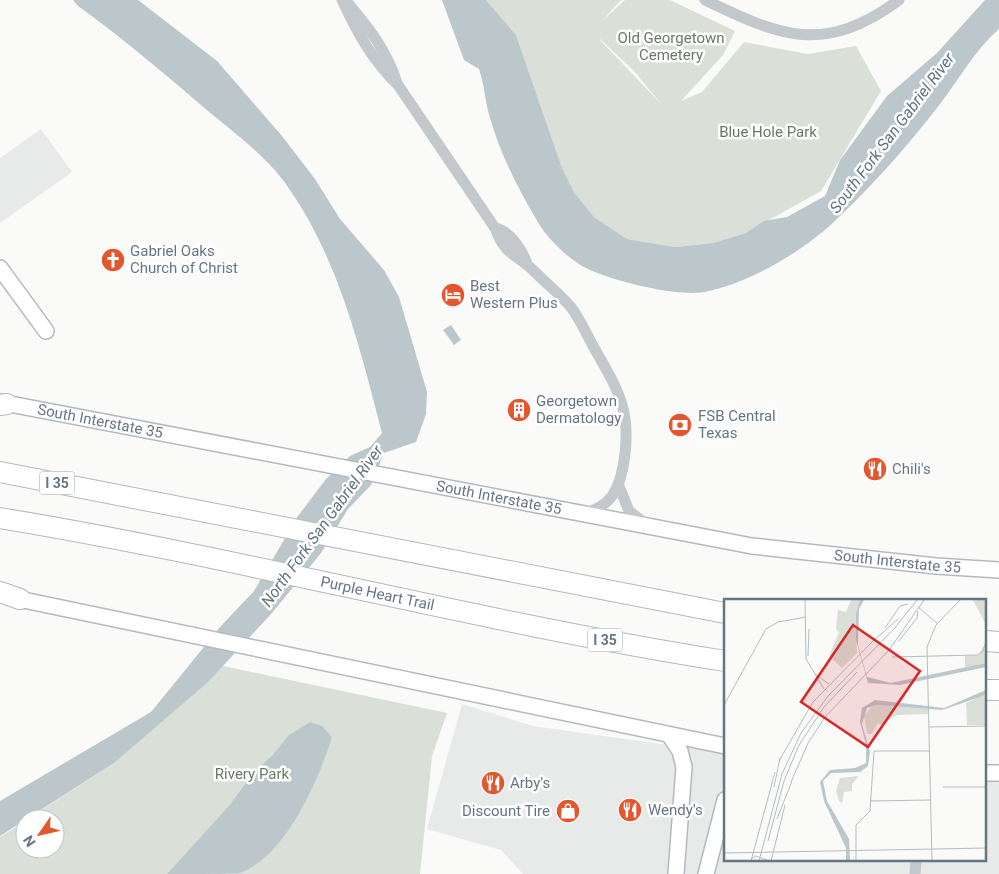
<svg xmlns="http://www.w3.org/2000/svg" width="999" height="874" viewBox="0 0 999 874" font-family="Roboto,sans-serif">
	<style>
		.built { fill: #e8e9e9 }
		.green { fill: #dadfd7; fill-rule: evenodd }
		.water { fill: #bbc7cb }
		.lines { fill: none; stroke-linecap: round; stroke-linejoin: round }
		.secondary-casing { stroke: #b3babf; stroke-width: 18 }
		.highway-casing { stroke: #b4b9bd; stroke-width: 22 }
		.street { stroke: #c3c8cc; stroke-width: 11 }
		.secondary { stroke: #fff; stroke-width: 15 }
		.highway { stroke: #fff; stroke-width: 20 }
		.labels { text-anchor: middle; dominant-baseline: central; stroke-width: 5; stroke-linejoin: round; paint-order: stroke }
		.shield { fill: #fff; stroke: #939fa8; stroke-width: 1 }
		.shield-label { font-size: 14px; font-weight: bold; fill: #657683 }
		.park-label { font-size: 15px; fill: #687a64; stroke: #fff }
		.poi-label { font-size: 15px; fill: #657683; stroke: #fff; text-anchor: start }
		.street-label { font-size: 15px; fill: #657683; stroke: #fff }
		.water-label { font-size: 16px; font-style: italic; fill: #60757c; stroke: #fff }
		.inset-road { fill: none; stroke: #b5bdc2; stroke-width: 1 }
		.view { fill: #d62828; fill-opacity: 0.15; stroke: #d62828; stroke-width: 2.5 }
		.inset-edge { fill: none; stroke: #657683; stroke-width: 2.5 }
	</style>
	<rect width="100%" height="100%" fill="#fafaf8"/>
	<!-- built -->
	<path class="built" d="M41 129 72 172 0 223V158Z
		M462 704 533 726 725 753V860H985V780L999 781V874H523L501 850 427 829Z"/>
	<!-- green -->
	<path class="green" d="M486 0H621L601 22 625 0H670L735 31 723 55 681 101 702 92 744 42 808 54 856 46 881 91 821 191 746 233 713 243 675 247 627 239 594 217 574 192 562 168 516 35ZM600 39 634 71 662 105 600 40Z
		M223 666 447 713 432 756 420 874H0V837L25 821V849H55V819H28L114 763Z"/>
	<!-- water -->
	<path class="water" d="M73 0H138L217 61 282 136 315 179 340 219 384 270 399 297 427 392 426 414 416 442 384 453 371 485 348 509 321 553 272 613 208 682 114 763 0 836V801L151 712 221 626 254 591 298 516 326 479 350 456 370 447 382 433C360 349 340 263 290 190 269 158 237 135 208 111 166 75 124 39 78 6Z
		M442 0H486L516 35 562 168 574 192 594 217 627 239 675 247 713 243 746 233 764 221 787 217 825 196 840 160 887 96 937 53 985 0H999V29C974 51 960 78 940 104 910 143 875 183 839 217 806 250 750 283 704 292 676 297 607 280 582 266 566 256 549 240 539 224 520 192 501 156 491 121 485 104 485 86 479 69L464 60Z
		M451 325 461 340 454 345 443 330Z
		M310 722 322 726 332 737C318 781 286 856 240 873 230 874 181 874 167 874L229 806 254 772 272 756 289 735Z"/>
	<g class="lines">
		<!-- secondary casing -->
		<g class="secondary-casing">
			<g id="secondary">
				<path d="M0 268 46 331"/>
				<path id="s1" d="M0 402 752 546 936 566 999 570"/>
				<path d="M9 597 725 746"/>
				<path d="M670 736 680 751 684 767 676 874"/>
				<path d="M985 773H999"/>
				<path d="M706 874 725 800"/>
			</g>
		</g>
		<!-- highway casing -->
		<g class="highway-casing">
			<g id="highway">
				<path d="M0 405 7 404"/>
				<path d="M0 472 725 613"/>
				<path id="s2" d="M0 518C243 558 482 623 725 661"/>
				<path d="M0 592 20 599"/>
				<path d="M985 641 999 642"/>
				<path d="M985 690H999"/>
			</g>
		</g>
		<!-- street -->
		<path class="street" d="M342 0C357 32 372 60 398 85L495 228C505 256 517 254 535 272 546 283 559 294 570 306 579 317 586 333 593 346 619 391 633 413 623 467 618 492 610 506 585 513
			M705 0C782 37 824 55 899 0
			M347 2C369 28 387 51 397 83
			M495 228C510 231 523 251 527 264
			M619 486 629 511 646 524
			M915 874 916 860"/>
		<!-- secondary -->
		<use href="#secondary" class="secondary"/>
		<!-- highway -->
		<use href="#highway" class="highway"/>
	</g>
	<!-- icons -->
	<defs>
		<g id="church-disc" transform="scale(1.25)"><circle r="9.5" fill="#e4572e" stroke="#fff"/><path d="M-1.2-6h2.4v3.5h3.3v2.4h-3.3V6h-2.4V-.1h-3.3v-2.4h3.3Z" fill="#fff"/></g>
		<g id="hotel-disc" transform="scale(1.25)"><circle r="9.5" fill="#e4572e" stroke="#fff"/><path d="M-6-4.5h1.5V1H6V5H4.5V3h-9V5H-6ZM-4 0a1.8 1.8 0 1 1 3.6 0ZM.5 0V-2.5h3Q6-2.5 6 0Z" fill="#fff"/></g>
		<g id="building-disc" transform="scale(1.25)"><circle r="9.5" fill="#e4572e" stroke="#fff"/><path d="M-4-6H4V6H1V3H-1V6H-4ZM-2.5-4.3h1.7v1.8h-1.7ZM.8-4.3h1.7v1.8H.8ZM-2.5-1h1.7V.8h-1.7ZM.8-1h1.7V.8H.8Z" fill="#fff"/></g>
		<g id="bank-disc" transform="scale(1.25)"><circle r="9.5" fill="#e4572e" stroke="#fff"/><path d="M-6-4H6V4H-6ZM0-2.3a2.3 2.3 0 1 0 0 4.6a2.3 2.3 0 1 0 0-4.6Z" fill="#fff"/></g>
		<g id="restaurant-disc" transform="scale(1.25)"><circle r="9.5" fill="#e4572e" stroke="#fff"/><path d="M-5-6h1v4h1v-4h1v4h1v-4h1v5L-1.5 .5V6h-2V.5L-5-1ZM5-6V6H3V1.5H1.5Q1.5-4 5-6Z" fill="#fff"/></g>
		<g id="shop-disc" transform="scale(1.25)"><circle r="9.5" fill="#e4572e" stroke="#fff"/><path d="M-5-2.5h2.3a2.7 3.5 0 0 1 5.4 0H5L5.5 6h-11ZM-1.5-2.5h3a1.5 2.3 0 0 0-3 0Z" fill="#fff"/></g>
	</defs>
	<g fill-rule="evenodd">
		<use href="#church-disc" x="113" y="260"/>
		<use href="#hotel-disc" x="453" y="295"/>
		<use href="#building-disc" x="519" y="410"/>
		<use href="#bank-disc" x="680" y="425"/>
		<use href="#restaurant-disc" x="875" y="469"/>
		<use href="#restaurant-disc" x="493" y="783"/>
		<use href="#restaurant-disc" x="630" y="810"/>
		<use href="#shop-disc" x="568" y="811"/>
	</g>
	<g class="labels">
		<!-- shield labels -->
		<g class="shield">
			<rect x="39.5" y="471.5" width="35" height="23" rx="4"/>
			<rect x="587.5" y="628.5" width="35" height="23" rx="4"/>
		</g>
		<g class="shield-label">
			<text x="57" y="483">I 35</text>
			<text x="605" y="640">I 35</text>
		</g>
		<!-- park labels -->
		<g class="park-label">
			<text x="671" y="38">Old Georgetown<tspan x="671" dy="17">Cemetery</tspan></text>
			<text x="768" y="132">Blue Hole Park</text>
			<text x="252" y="774">Rivery Park</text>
		</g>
		<!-- poi labels -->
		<g class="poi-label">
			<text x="130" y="251">Gabriel Oaks<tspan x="130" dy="17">Church of Christ</tspan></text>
			<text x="470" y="286">Best<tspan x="470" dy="17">Western Plus</tspan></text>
			<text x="536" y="401">Georgetown<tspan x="536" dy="17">Dermatology</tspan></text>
			<text x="698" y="416">FSB Central<tspan x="698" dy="17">Texas</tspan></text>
			<text x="892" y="469">Chili's</text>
			<text x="510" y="783">Arby's</text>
			<text x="648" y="810">Wendy's</text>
			<text x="550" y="811" text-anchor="end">Discount Tire</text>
		</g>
		<!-- street labels -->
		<g class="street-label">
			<text stroke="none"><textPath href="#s1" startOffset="102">South Interstate 35</textPath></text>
			<text stroke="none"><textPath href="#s1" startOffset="508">South Interstate 35</textPath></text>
			<text stroke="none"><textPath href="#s1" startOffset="912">South Interstate 35</textPath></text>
			<text stroke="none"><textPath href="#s2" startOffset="385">Purple Heart Trail</textPath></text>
		</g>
		<!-- water labels -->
		<g class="water-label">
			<text transform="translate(892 133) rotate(-53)">South Fork San Gabriel River</text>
			<text transform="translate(322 526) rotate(-54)">North Fork San Gabriel River</text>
		</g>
	</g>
	<!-- overview -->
	<g transform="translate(724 599)">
		<rect width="262" height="262" fill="#fafaf8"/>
		<path d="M127 1H136L132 27 133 54 118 69 105 57 115 33 112 30 114 11 122 13ZM249 1H262V26L261 24ZM262 43V64L241 69V57L255 56ZM262 95V126H243L242 104ZM149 106 204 110V115L173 116 156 126 154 124 148 135H143L140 117ZM135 177 128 185V192L120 193 118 204 115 202 112 192 116 179Z" fill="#dadfd7"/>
		<path d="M136 1H140L135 10 134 46 143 78 167 84 262 64V68L176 86 144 84 132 41V15ZM262 91V95L256 98 218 111 152 106 143 109 138 125 146 153 144 167 136 173 107 174 99 182 103 202 125 240 126 261 122 262V249L100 202 96 183 106 171 131 169 142 164V145L136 123 138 109 151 101 220 109Z" fill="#bbc7cb"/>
		<path class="inset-road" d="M81 1 82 60 100 90M194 8 214 25M161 29 176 7 184 5M149 42 174 20M175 42 193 19 194 12M165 51 200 1M84 57 85 30M168 58 253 56 258 53 263 41M91 75 105 85M0 106 42 30 54 23 82 18M205 128 263 127M55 162 89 103 150 41M67 183 84 144 101 118 167 49M50 188 56 159M219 188H263M146 202 207 201M53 220 68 182M44 242 60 182 75 146 100 108 133 73M0 254 263 249M27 260 32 257 45 262M27 262 51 173M35 262 58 175 77 134 104 97 170 30 193 1M47 262 61 206M132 262V226L146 212 150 152H206M208 262 203 48 212 26 236 1"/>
		<path class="view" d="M129 26 196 72 144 148 77 103Z"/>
		<rect width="262" height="262" class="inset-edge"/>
	</g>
	<!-- north arrow -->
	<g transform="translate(40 834) rotate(236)"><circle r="24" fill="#ffffff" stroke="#c1c8cd"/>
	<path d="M0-4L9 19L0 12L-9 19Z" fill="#e4572e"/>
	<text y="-8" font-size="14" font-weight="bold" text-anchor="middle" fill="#657683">N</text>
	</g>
</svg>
